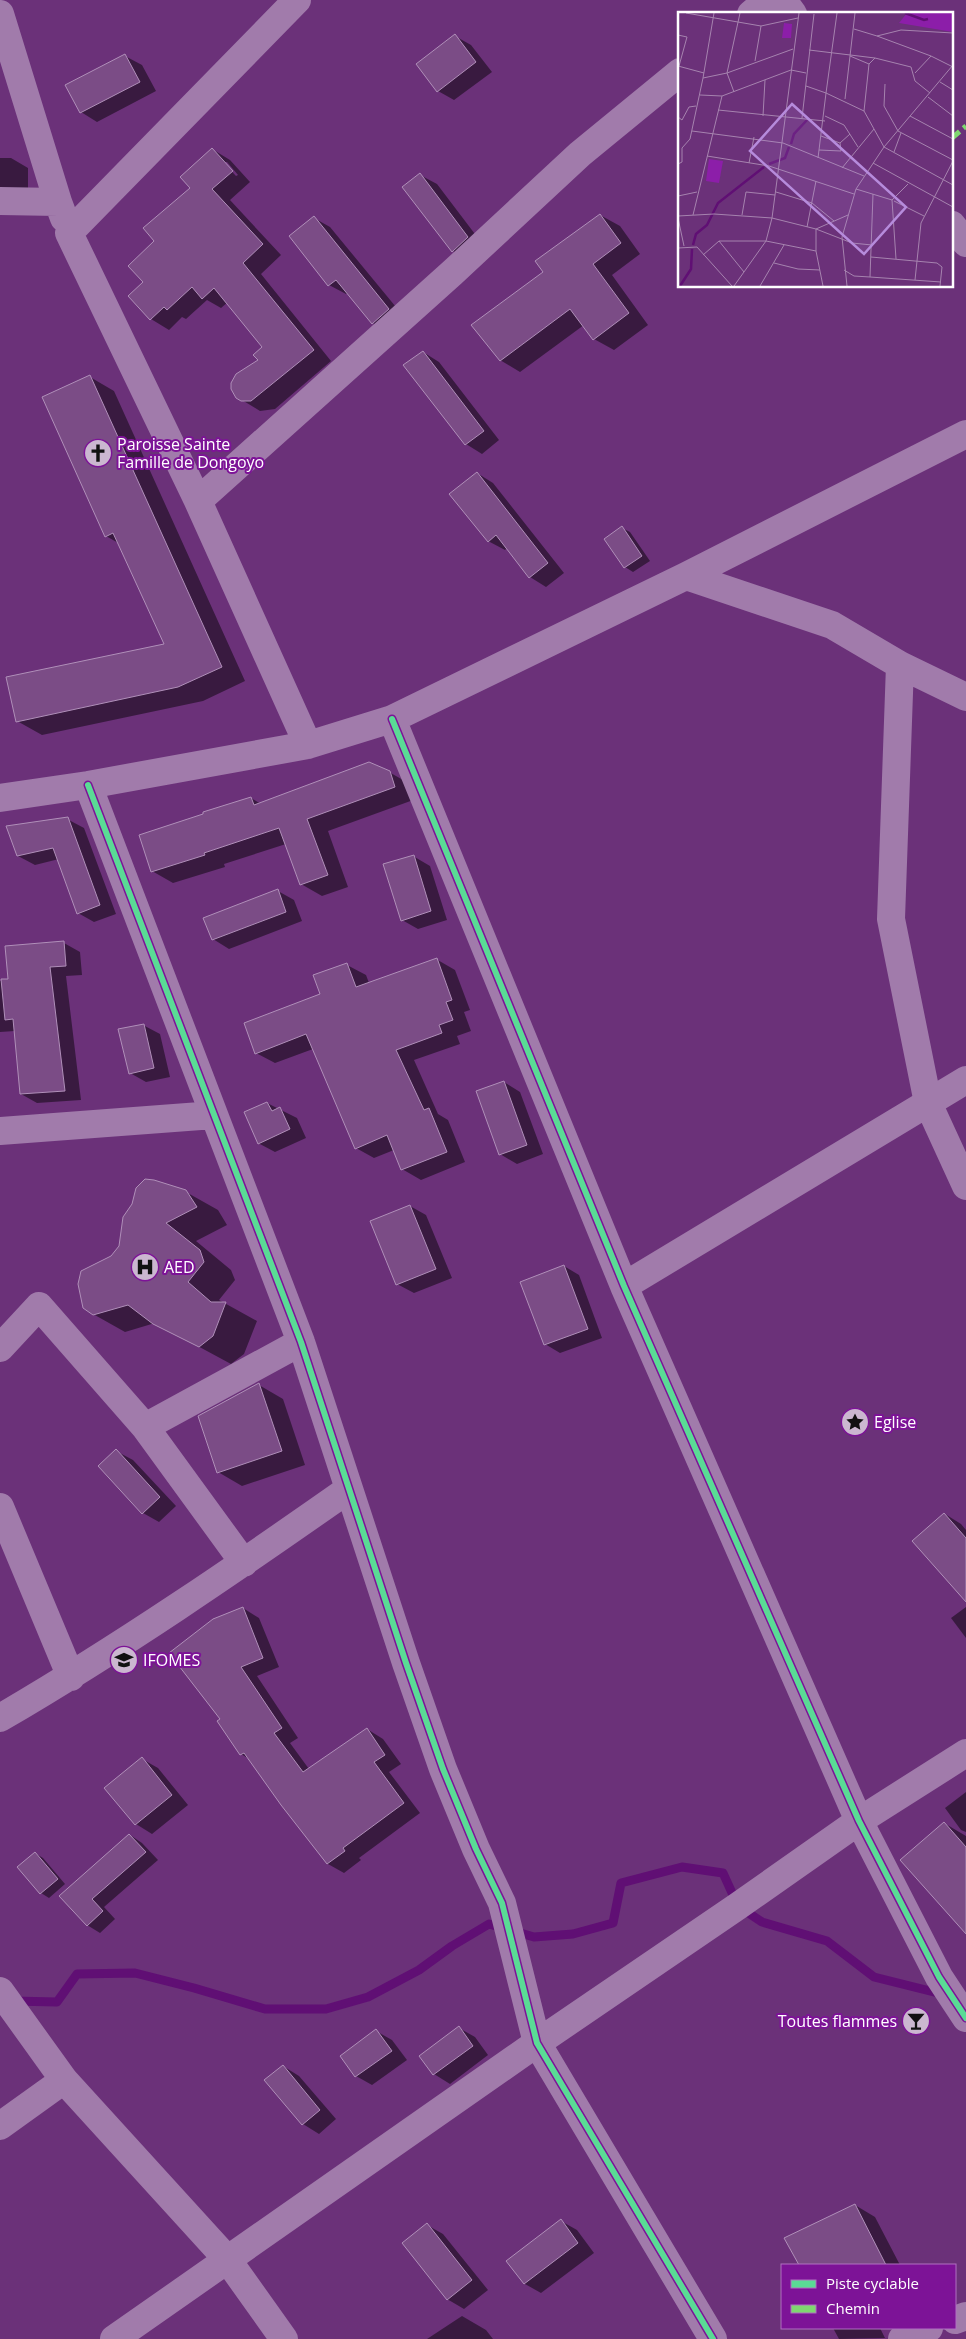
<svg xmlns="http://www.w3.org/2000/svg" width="966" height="2339" viewBox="0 0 966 2339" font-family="'Open Sans',sans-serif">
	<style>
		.shadow { fill: #0007; fill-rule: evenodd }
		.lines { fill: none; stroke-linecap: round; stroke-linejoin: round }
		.stream { stroke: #600f74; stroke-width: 9 }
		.building { fill: #7b4c86; stroke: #b08fb9 }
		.street { stroke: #a17bab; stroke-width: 28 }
		.quiet { stroke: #7fd670; stroke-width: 5; stroke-dasharray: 10 5; stroke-linecap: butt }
		.cycleway-casing { stroke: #7d1397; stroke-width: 9 }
		.cycleway { stroke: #5adb95; stroke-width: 6 }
		.labels { text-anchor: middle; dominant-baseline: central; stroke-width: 4; stroke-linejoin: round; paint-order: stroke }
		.poi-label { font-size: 16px; fill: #fff; stroke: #7d1397; text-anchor: start }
		.inset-river { fill: none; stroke: #600f74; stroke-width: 2.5 }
		.inset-road { fill: none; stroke: #a683af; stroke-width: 1 }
		.view { fill: #b68bdc; fill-opacity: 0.15; stroke: #b68bdc; stroke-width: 2.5 }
		.inset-edge { fill: none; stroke: #fff; stroke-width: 2.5 }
	</style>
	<rect width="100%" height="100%" fill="#6b3179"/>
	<!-- shadow -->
	<path class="shadow" d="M455 36 471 45 492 72 454 100 438 91Z
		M125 56 142 65 156 91 97 122 81 112Z
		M212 149 230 160 250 182 230 200 281 255 261 274 331 361 275 409 260 411 237 397 260 360 264 347 228 302 221 308 207 300 186 319 182 317 169 330 151 319 130 296 144 283 156 241 192 189ZM223 162H227L238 175 236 176Z
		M0 158H11L28 168V194L0 195Z
		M420 175 437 184 484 246 469 260 453 251Z
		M600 215 620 226 640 254 612 275 648 325 614 350 594 339 584 325 520 372 500 360 545 273Z
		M314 218 330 227 405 318 389 333 373 323 348 293 346 294 329 285Z
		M423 352 439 362 499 440 482 454 466 444Z
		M90 377 114 391 245 681 203 701 42 735 17 721 166 645 120 544 106 536Z
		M477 473 493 483 564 573 546 587 530 577 507 548 505 550 488 541Z
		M622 528 630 532 650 561 633 572 625 567Z
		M389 772 410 784 416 799 328 831 348 887 322 896 301 884 286 844 224 864 225 867 173 883 152 871 251 798 261 804Z
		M67 819 84 828 116 914 94 922 78 913 59 859 35 865 18 856Z
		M413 856 430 866 447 920 418 929 402 920Z
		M278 891 294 900 302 921 229 949 213 939Z
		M64 943 80 952 82 975 66 976 81 1100 37 1103 21 1094 15 1031 0 1032V981L9 980Z
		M436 959 455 970 470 1010 464 1012 471 1031 457 1036 460 1044 414 1060 438 1114 448 1120 465 1162 421 1180 402 1169 394 1150 374 1158 356 1148 313 1049 275 1063 256 1053 322 995 347 965 366 975 369 983Z
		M143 1025 160 1034 170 1077 146 1082 130 1073Z
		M504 1082 520 1092 543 1154 517 1164 500 1154Z
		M267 1103 297 1118 306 1138 275 1152 258 1143Z
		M186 1192 218 1210 227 1225 196 1241 231 1270 235 1280 219 1300 257 1321 244 1354 231 1364 155 1323 125 1332 93 1314 111 1257Z
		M410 1206 426 1215 452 1278 414 1293 397 1284Z
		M564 1266 579 1275 602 1338 560 1353 545 1344 522 1283Z
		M259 1385 283 1399 305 1465 242 1486 218 1472Z
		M116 1451 133 1460 176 1506 159 1522 143 1513Z
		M945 1514 961 1524 966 1530V1600Z
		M966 1607V1638L951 1618Z
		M243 1608 259 1618 279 1667 257 1676 298 1738 290 1743 309 1769 367 1729 383 1739 401 1764 389 1772 420 1813 359 1858 361 1860 344 1873 328 1864 251 1760 241 1754 222 1719Z
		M142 1759 158 1768 188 1805 152 1834 136 1824Z
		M966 1792V1832L961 1830 945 1808Z
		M944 1823 966 1836V1929Z
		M130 1835 142 1843 158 1860 104 1907 115 1919 100 1933 87 1925 61 1896Z
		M35 1853 43 1858 65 1884 49 1898 41 1893 19 1867Z
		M459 2028 475 2037 488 2055 450 2084 434 2074 420 2056Z
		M376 2031 392 2040 407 2060 372 2085 356 2076Z
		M283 2066 299 2076 336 2119 319 2134 303 2124 266 2080Z
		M855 2205 875 2217 900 2265H800L786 2239Z
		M561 2221 577 2230 594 2253 541 2293 525 2284 507 2261Z
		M427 2225 443 2234 488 2290 464 2309 447 2299Z
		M462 2316 486 2330 493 2339H427Z
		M833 2328H880L885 2338 839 2339Z"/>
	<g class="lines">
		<!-- stream -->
		<path class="stream" d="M12 2001 57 2002 77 1974 135 1973 194 1988 265 2009H326L368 1997 419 1970 452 1946 489 1924 534 1937 573 1934 613 1923 621 1883 682 1867 723 1873 738 1906 762 1922 827 1941 874 1977 942 1994"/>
	</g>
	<!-- building -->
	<path class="building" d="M455 34 476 62 437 92 416 64Z
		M125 54 140 82 80 113 65 85Z
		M212 148 233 171 212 189 263 244 243 263 314 350 251 401H241L236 398 231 389V383L236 374 258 360 253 355 262 347 214 288 202 299 192 287 167 310 164 307 150 320 128 296 143 282 128 266 154 241 143 228 190 188 180 177Z
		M420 173 468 237 452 252 402 187Z
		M600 214 621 243 593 264 629 313 593 340 570 309 500 361 471 325 543 272 535 261Z
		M314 216 389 309 372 324 336 280 328 286 289 236Z
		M423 351 484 431 465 445 403 365Z
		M90 375 222 667 178 687 16 722 6 677 164 644 113 533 105 537 42 397Z
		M477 472 548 563 529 578 496 535 488 542 449 494Z
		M622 526 642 556 624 568 604 539Z
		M369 762 390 771 395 787 307 819 328 875 300 885 279 828 204 853 205 855 151 872 139 835 203 814V812L251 797 254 805Z
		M68 817 100 905 77 914 53 848 17 856 6 826Z
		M414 855 431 911 401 921 383 864Z
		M278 889 286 912 212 940 203 918Z
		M64 941 66 966 50 967 65 1091 20 1094 13 1019 5 1020 1 979H8L5 946Z
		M437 958 452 1000 446 1002 453 1020 439 1025 442 1033 396 1050 424 1110 429 1108 447 1152 401 1170 387 1135 355 1149 306 1034 255 1054 244 1023 320 994 313 975 347 963 356 987Z
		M144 1024 154 1068 129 1074 118 1029Z
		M504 1081 527 1145 499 1155 476 1091Z
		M267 1102 272 1111 280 1107 290 1129 258 1144 244 1112Z
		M145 1179 154 1180 186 1190 197 1207 166 1223 200 1250 204 1262 188 1282 211 1302H226L213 1336 199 1347 153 1324 128 1305 93 1315 83 1308 78 1284 81 1271 111 1256 119 1246 123 1217 132 1204 136 1188Z
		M410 1205 436 1269 396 1285 370 1221Z
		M564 1265 588 1329 544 1345 520 1282Z
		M259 1383 282 1451 217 1473 198 1416Z
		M116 1449 160 1497 142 1514 98 1466Z
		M944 1513 966 1538V1602L912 1541Z
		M243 1607 263 1658 241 1667 282 1728 274 1733 303 1772 367 1728 385 1755 374 1762 404 1803 343 1848 345 1851 327 1864 281 1805 244 1753 240 1755 217 1721 220 1719 169 1653 213 1619Z
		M142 1757 172 1795 135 1825 104 1788Z
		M944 1822 966 1847V1934L900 1860Z
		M129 1834 146 1852 92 1899 103 1911 87 1926 59 1896Z
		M35 1852 58 1879 40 1894 17 1867Z
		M459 2026 473 2046 433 2075 419 2056Z
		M376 2029 392 2051 355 2077 340 2056Z
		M283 2065 320 2110 302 2125 264 2080Z
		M855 2204 886 2265H799L784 2238Z
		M561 2219 578 2243 524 2284 506 2261Z
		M427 2223 472 2280 447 2300 402 2243Z"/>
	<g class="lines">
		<!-- street -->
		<path class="street" d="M297 0 69 233 198 501 308 745
			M783 0 793 14
			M0 14 58 202
			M751 14 768 0
			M0 201 58 202 64 218
			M952 225 966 243
			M198 501 452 273 580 154 680 72
			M686 576 832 625 900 665 966 697
			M900 665 891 919 928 1103 966 1186
			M392 719 624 1286 859 1821 939 1977 966 2018
			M88 785 301 1342 406 1663 443 1769 476 1849 502 1903 537 2043 713 2339
			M0 798 88 785 308 745 392 719 686 576 966 434
			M0 1131 214 1115
			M624 1286 966 1080
			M0 1348 39 1306 145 1427 244 1563
			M145 1427 301 1342
			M0 1507 71 1677
			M0 1718C120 1648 235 1569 349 1489
			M0 1991 64 2080 227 2259 284 2339
			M0 2126 64 2080
			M955 2320 966 2316
			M114 2339 537 2043 738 1906 859 1821 966 1753
			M902 2339 929 2328"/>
		<!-- quiet -->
		<path class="quiet" d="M952 138 966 126"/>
		<!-- cycleway casing -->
		<g class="cycleway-casing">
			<path id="cycleway" d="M392 719 624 1286 859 1821 939 1977 966 2018
				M88 785 301 1342 406 1663 443 1769 476 1849 502 1903 537 2043 713 2339"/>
		</g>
		<!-- cycleway -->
		<use href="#cycleway" class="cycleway"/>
	</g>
	<!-- icons -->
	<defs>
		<g id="church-disc" transform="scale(1.4375)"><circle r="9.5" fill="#cbb7d0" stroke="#7d1397"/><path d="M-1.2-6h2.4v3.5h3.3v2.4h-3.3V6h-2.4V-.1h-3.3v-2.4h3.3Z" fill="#111"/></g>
		<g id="hospital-disc" transform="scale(1.4375)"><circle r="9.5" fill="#cbb7d0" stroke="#7d1397"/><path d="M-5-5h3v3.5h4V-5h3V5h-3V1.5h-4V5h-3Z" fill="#111"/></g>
		<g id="sight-disc" transform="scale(1.4375)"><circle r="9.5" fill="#cbb7d0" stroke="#7d1397"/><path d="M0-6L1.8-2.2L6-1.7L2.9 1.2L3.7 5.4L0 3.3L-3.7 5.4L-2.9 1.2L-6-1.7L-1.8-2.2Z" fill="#111"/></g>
		<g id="school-disc" transform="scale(1.4375)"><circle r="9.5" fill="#cbb7d0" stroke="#7d1397"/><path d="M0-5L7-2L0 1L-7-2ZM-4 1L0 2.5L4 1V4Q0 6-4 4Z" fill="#111"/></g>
		<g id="bar-disc" transform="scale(1.4375)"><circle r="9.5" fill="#cbb7d0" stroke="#7d1397"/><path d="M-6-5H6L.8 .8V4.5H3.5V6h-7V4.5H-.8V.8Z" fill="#111"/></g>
	</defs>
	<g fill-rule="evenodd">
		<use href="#church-disc" x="98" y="453"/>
		<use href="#hospital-disc" x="145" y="1267"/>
		<use href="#sight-disc" x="855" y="1422"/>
		<use href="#school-disc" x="124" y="1660"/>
		<use href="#bar-disc" x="916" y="2021"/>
	</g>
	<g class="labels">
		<!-- poi labels -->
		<g class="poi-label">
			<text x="117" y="444">Paroisse Sainte<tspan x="117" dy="18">Famille de Dongoyo</tspan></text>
			<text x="164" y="1267">AED</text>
			<text x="874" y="1422">Eglise</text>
			<text x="143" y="1660">IFOMES</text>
			<text x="897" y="2021" text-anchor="end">Toutes flammes</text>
		</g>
	</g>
	<!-- overview -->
	<g transform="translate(678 12)">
		<rect width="275" height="275" fill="#6b3179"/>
		<path d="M229 1H275V20L221 11ZM106 11 114 12 113 26H104ZM31 147 45 149 41 171 28 169Z" fill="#8c1ea9"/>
		<path class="inset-river" d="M227 1 246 8 250 7M113 132 116 122 129 108M91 152 107 146 111 135M15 233 18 222 29 213 40 191 86 155M2 274 13 257 14 237"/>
		<path class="inset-road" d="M8 1 83 14 120 6M176 17 199 24 223 18 275 21M0 23 9 25 1 54M199 24 253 44M131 38 197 46M172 44 191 52 197 46 233 55 237 69 252 81M77 49 83 14M191 52 186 99 206 135 275 173M0 54 26 61M237 61 253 44 275 55M25 66 36 1M262 70 275 78M207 72 206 94 220 119 275 148M128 74 148 81 159 1M56 80 49 61 62 1M22 83 44 84 113 58 128 61M250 85 275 104M167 87 177 1M40 98 147 109M85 104 87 68M147 104 166 113 180 135M232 104 275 127M0 105 4 108 11 95 18 94M124 106 136 2M14 119 105 131 186 164M143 124 162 131M141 138 163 139 162 131 172 122M216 140 223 121M29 144 91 154 176 182M140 146 148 81 186 99M71 151 76 125M195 151 275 195M0 152 4 150V136L12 127 25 66 49 61 115 37M164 156 196 117M178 177 214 188 218 247M98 180 134 191 156 209M195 182 192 265 263 270M0 184 19 180M214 188 230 172M216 189 246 204M15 203 44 84M64 203 68 180 97 183M0 204 36 202 94 206 138 217 170 203M0 206 6 234M129 215 138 169M41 229 66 260M0 236 19 235 54 274M138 239 145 274M25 243 41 229H88L138 239V217L174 231 194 233M193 245 259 251 264 255 262 274M96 251 120 257 142 258M166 258 176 264 192 265M237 268 243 211 275 149M56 274 88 229 94 206 121 1M82 274 106 233M169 274 164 225 178 177 206 135 275 53"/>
		<path class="view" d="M114 92 228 195 186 242 72 139Z"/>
		<rect width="275" height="275" class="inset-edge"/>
	</g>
	<!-- legend -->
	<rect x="781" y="2264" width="175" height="65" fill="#7d1397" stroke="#b171c1"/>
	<rect x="791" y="2280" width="25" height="8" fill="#5adb95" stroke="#b171c1"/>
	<text x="826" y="2289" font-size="15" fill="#ffffff">Piste cyclable</text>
	<rect x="791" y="2305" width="25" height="8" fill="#7fd670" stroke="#b171c1"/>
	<text x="826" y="2314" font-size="15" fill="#ffffff">Chemin</text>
</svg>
